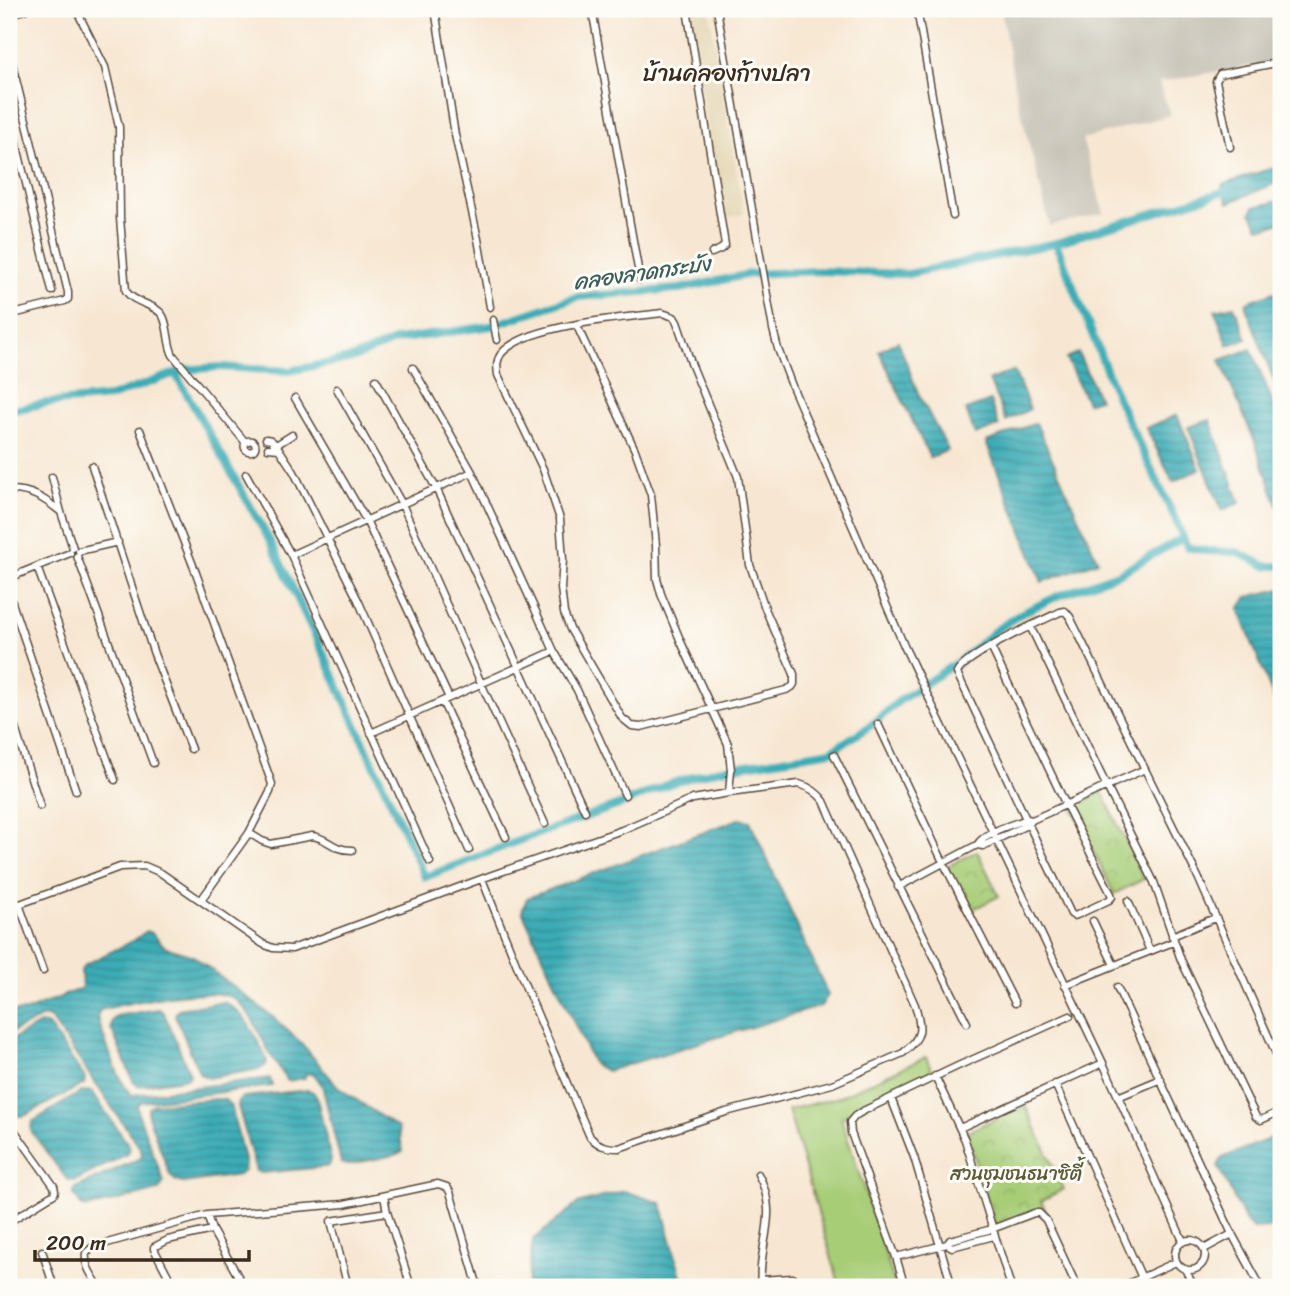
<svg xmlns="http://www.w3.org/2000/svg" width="1290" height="1296" viewBox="0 0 1290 1296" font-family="Sriracha,'Playpen Sans Thai',sans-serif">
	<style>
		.built { fill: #e6daba }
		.industrial { fill: #c8c4b8 }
		.grass { fill: #a7cd77; stroke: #717c4a; stroke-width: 2 }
		.park { fill: url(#park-crowns); stroke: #717c4a; stroke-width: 2 }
		.water { fill: url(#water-rules); stroke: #3b6b6a; stroke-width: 2 }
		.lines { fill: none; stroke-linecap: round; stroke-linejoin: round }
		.canal { stroke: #3bacb6; stroke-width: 8 }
		.minor-casing { stroke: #574639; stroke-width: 9 }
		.primary-casing { stroke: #574639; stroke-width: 11 }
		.minor { stroke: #fff; stroke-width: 6 }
		.primary { stroke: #fff; stroke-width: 9 }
		.labels { text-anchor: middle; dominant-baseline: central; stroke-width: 6; stroke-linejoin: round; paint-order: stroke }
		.park-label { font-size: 19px; fill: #5b5b39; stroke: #fdfcf7 }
		.water-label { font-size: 21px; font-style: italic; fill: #3b5e5b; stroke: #fdfcf7 }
		.quarter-label { font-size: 23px; fill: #3b2a1e; stroke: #fdfcf7 }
	</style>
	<defs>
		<pattern id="park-crowns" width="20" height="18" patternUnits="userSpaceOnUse" patternTransform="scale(1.75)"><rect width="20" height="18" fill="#a7cd77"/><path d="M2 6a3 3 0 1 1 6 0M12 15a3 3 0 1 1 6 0" fill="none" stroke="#91b066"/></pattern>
		<pattern id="water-rules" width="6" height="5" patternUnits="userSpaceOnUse" patternTransform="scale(1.75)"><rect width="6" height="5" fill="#3bacb6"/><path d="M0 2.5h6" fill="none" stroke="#338c93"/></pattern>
	</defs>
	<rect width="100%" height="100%" fill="#fdfcf7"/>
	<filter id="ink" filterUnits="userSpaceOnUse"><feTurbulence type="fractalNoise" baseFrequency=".0143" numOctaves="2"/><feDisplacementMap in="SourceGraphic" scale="14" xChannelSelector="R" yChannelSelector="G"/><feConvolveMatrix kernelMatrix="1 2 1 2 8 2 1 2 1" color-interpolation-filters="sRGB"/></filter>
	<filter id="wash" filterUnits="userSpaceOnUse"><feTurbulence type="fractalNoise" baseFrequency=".00686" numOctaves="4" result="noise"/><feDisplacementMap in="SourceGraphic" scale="28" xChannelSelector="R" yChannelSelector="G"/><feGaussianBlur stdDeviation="1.57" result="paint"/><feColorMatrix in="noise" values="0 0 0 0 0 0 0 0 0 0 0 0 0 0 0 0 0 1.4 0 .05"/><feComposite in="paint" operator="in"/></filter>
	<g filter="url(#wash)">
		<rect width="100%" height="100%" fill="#f7e7d2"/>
		<!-- built -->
		<path class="built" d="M688 9H709L744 214 721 219Z"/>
		<!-- industrial -->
		<path class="industrial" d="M1001 9H1281V60L1159 82 1170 115 1082 139 1104 213 1050 226 1015 88Z"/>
		<!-- grass -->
		<path class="grass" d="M926 1057 932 1071 841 1118 896 1287H840L788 1110 839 1097Z"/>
		<!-- park -->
		<path class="park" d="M1102 792 1144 879 1114 894 1072 807Z
			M977 851 999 896 968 912 946 867Z
			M1025 1105 1064 1189 1041 1201 1048 1216 1038 1210 998 1227 995 1224 967 1132Z"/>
		<!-- water -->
		<path class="water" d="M1281 165V181L1228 203 1222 185Z
			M1281 200V222L1267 227H1259L1251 212 1254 207Z
			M1274 292 1281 309V392L1278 391 1246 307 1247 302Z
			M1234 306 1247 339 1228 345 1215 310Z
			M898 341 918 393 948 450 930 458 879 351Z
			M1251 349 1281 423V514L1253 437 1220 360Z
			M1078 353 1099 399 1087 403 1066 358Z
			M1014 371 1030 409 1006 421 989 380Z
			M990 401 999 426 975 435 966 410Z
			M1177 415 1200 469 1173 482 1146 428Z
			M1210 420 1240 503 1222 510 1188 427Z
			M1036 423 1098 561 1042 582 986 442Z
			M1281 589V717L1239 609 1247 597Z
			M739 819 750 821 828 995 821 1006 607 1071 594 1065 522 911 527 898Z
			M147 931 152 933 165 947 193 956 273 1017 302 1044 339 1088 398 1128 403 1151 395 1155 346 1165 341 1163 322 1085 314 1074H305V1078L287 1081C282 1072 276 1063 270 1054 261 1037 250 1010 235 999 213 984 127 1003 100 1010L97 1016C102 1033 119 1085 132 1095L270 1078 272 1086 141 1102 137 1105 138 1113 164 1182 159 1190 87 1208 82 1206 73 1193 75 1188 141 1158 142 1151 51 1019 45 1016 9 1034V1012L27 1011 82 988 81 970 86 964 133 941Z
			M223 1002C247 1012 256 1038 267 1060L266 1065 260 1069 208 1078 200 1074 175 1015 178 1009Z
			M159 1009 164 1013 190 1074 187 1078 138 1086 133 1081 111 1028 112 1021 116 1016Z
			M40 1024H47L85 1078 84 1084 24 1116H18L9 1103V1041Z
			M308 1090 313 1092 317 1098 331 1160 329 1166 324 1167 261 1173 256 1171 238 1106 239 1101 243 1097Z
			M91 1091 130 1147 127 1154 75 1181H68L31 1131 32 1122 81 1092Z
			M217 1099H224L231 1106 245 1164 244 1171 238 1175 183 1183 176 1181 170 1175 148 1116V1109L154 1104Z
			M1281 1134V1222L1268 1228 1253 1229 1246 1222 1218 1166 1222 1158Z
			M624 1191 661 1203 684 1287H527L533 1240 577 1204Z"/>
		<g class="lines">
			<!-- canal -->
			<path class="canal" d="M1056 243 1119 402 1177 523 1187 547 1207 551 1237 552 1266 566H1281
				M175 373 271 543 321 648 425 877 526 838 622 804 669 784 716 770 831 751 870 726 899 701 962 659 996 630 1022 613 1058 596 1120 573 1183 538
				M9 411 46 403 110 397 184 370 220 367 289 371 353 358 396 340 491 326 577 297 680 289 750 274 818 271 908 274 1056 243 1232 189"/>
		</g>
	</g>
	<g filter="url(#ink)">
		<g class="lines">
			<!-- minor casing -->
			<g class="minor-casing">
				<path id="minor" d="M76 9 105 67 119 127 120 218 126 291C134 304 155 303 163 316 169 328 167 343 173 355L246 443
					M435 9 455 135 478 239 490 307
					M592 9 640 280
					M687 9 725 245 721 249 712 253
					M717 9 773 329 778 349 792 386 905 648 1103 1063 1183 1241
					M917 9 953 216
					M9 51 68 292V299L65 301 9 315
					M9 113 52 291
					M1230 147 1216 81 1220 74 1281 62
					M662 313 674 317 677 322 691 363 738 477 750 565 766 611 794 674V684L792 687 786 690 641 727 632 726 622 718 570 629 564 613 561 588 563 560 560 519 543 469 498 375C497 367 496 361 501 354 525 324 625 318 662 313Z
					M493 320 497 340
					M576 324 635 450 651 495 656 545 657 579 661 594 681 642 728 744 731 770 729 793
					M413 368 472 472 554 651 577 690 625 795
					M376 380 436 488 585 811
					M337 389 402 504 481 683 545 824
					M295 398 366 520 449 698
					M140 430 196 573 272 784 270 792 249 833 201 900
					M266 439 271 440 279 449 268 448
					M244.5 446a5.5 5.5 0 1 1 11 0a5.5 5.5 0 1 1-11 0Z
					M273 447 292 435
					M279 449 294 472 358 600 469 850
					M92 466 154 654 191 749
					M246 474 291 555 430 862
					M52 477 61 512 73 548
					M9 490C30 489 45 499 61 512
					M79 551 118 542
					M291 555 472 472
					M77 556 153 763
					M37 567 115 780
					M9 578 70 553
					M9 594 76 791
					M1030 626 1107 787 1154 882 1181 960 1256 1117 1261 1120 1281 1111
					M991 647 1066 805 1111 894 1112 897 1109 900 1077 915 1074 916 1071 914 957 673C965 655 1039 622 1060 612L1065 611 1070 617 1198 877 1281 1065
					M442 701 506 837
					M9 709 40 806
					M878 724 943 862 1015 1003
					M371 733 554 651
					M834 755 967 1023
					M1032 820 1145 769
					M249 833 262 841 271 844 312 836C329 838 332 850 352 850
					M898 887 977 845C986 831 1012 825 1027 819L1032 820 1029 824 983 846 977 845
					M1128 901 1150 951
					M19 904 43 971
					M9 908 120 867 145 866 161 873 263 944 273 948 292 949 492 875 622 830 693 799 729 793 799 784C810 787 817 792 824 801L915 1005C922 1028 923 1037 903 1053L832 1084 726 1112 619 1148C606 1148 599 1146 590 1137L524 983 482 879
					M1093 921 1114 965
					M1172 936 1215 918
					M1065 985 1173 942
					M1117 987 1232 1234 1204 1249
					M935 1076 965 1140 1011 1287
					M1055 1084 1142 1278
					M1118 1097 1161 1079
					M891 1098 914 1157 952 1287
					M9 1123 54 1186 55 1191 54 1194 9 1222
					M960 1128 1103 1063
					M758 1174C781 1216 757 1244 761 1287
					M384 1196 387 1212 411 1287
					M207 1215 212 1230 244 1287
					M1232 1234 1261 1287
					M1175 1255a15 15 0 1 1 30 0a15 15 0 1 1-30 0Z
					M947 1244 952 1247 994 1236
					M42 1251 54 1287
					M896 1257 947 1244 950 1240 992 1229 1034 1213H1039L1046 1220 1077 1287
					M1185 1269 1194 1287
					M760 1280 793 1278 801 1287
					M99 1287C93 1276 84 1267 86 1253L93 1247 207 1215 344 1204 438 1184 447 1187 450 1192 478 1287
					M174 1287 154 1249V1247L168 1240 212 1230
					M348 1287 331 1221 387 1212
					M905 1287 896 1257 851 1133 850 1122 855 1116 863 1111 960 1065 1070 1016
					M1121 1287 1176 1262"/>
			</g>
			<!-- primary casing -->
			<g class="primary-casing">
				<path id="primary" d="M9 14 24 9"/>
			</g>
			<!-- minor -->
			<use href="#minor" class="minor"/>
			<!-- primary -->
			<use href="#primary" class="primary"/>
		</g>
	</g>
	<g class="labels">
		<!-- park labels -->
		<g class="park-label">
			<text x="1016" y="1173">สวนชุมชนธนาซิตี้</text>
		</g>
		<!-- water labels -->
		<g class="water-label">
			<text transform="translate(642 273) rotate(-8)">คลองลาดกระบัง</text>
		</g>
		<!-- quarter labels -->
		<g class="quarter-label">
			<text x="727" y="73">บ้านคลองก้างปลา</text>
		</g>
	</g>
	<!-- margin -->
	<rect width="1290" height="1296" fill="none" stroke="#fdfcf7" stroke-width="35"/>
	<!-- scale -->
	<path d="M35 1250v10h214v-10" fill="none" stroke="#3b2a1e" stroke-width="3.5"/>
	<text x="46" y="1250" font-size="21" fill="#3b2a1e" stroke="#fdfcf7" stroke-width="5" paint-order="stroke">200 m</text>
</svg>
